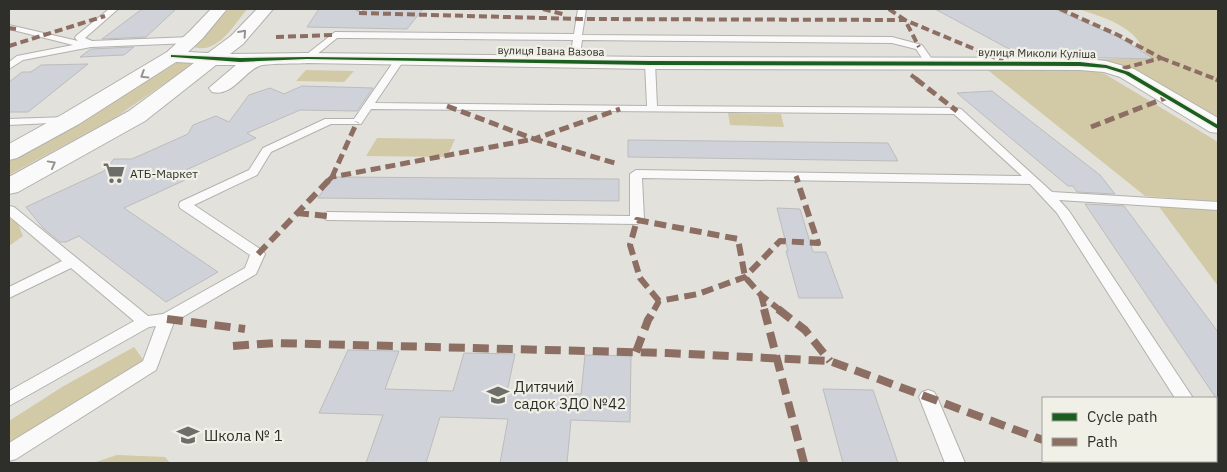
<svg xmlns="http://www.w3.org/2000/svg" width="1227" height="472" viewBox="0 0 1227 472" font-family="'IBM Plex Sans',sans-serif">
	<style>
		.green { fill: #d2caa6 }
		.building { fill: #cfd2d9; stroke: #bcbcbc }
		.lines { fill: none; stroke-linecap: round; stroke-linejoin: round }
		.lane-casing { stroke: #b2b1ad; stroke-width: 2 }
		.street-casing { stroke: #b2b1ad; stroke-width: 2 }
		.lane { fill: #fbfafa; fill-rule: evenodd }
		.street { fill: #fbfafa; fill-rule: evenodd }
		.quiet-far3 { stroke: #8d6e63; stroke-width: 4; stroke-dasharray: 8 4; stroke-linecap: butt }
		.quiet-far2 { stroke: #8d6e63; stroke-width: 5; stroke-dasharray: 10 5; stroke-linecap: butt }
		.quiet-far1 { stroke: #8d6e63; stroke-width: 6; stroke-dasharray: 12 6; stroke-linecap: butt }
		.quiet { stroke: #8d6e63; stroke-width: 8; stroke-dasharray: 16 8; stroke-linecap: butt }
		.cycleway-casing { stroke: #f1f0e7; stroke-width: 3 }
		.cycleway { fill: #1b5e20; fill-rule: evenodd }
		.oneway { stroke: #949492 }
		.labels { text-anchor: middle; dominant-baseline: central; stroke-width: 4.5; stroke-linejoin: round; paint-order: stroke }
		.far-street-label { font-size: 11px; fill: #2e2e2b; stroke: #f1f0e7 }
		.poi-label { font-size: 12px; fill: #2e2e2b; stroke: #f1f0e7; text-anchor: start }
		.near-poi-label { font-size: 15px; fill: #2e2e2b; stroke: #f1f0e7; text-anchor: start }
	</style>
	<rect width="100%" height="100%" fill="#e2e1dc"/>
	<!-- green -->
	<path class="green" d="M229 9H247C235 24 217 55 194 47Z
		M1079 9H1218V120L1127 67 1078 59H1135L1144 53C1136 25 1103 18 1079 9Z
		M178 62 191 63 190 66 116 117 9 175V161Z
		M984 67 1091 70 1105 74 1218 142V202L1145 196Z
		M306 70 354 71 344 82 296 81Z
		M728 113 781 114 784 127 730 125Z
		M377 138 455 139 447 157 366 156Z
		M1157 204 1218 209V286Z
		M9 218 18 224 23 236 9 246Z
		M134 347 145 362 9 446V421L62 387Z
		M117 455 165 457 170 463H93Z"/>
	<!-- building -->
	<path class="building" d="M142 9H176L146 37 102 39Z
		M319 9H354L360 13 367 9H423L407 29 307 27Z
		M935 9H1055L1120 38 1154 59 1022 56Z
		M134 47 124 55 80 57 91 49Z
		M88 64 28 112H9V82L22 72H31L41 65Z
		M302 86 373 88 357 111 300 110 247 133 256 138 186 170 196 175 124 208 218 272 166 302 79 236 66 242H60L43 228 26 207 104 171 114 159H132L188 134 193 125 216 116 229 122 249 95 270 88 284 94Z
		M992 91 1100 175 1115 194 1077 192 1073 186H1068L957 93Z
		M628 140 888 143 898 161 628 157Z
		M332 177 619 179V201L318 198Z
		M1085 204 1124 206 1218 332V401Z
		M777 208 800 209 813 252H826L843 298H799L786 251H788Z
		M348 350 399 351 385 389 453 391 464 353 515 354 507 392 581 394 585 355 631 356 630 422 571 420 567 463H500L508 419 440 417 426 463H366L383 415 319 413Z
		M823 389 873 390 898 463H843Z"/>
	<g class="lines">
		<!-- lane casing -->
		<g class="lane-casing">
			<path id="lane" d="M109 9H118L85 38 92 41 191 37 195 40 191 43 91 47 23 60 9 69V62L17 56 73 45 9 29V25L78 41 75 38 76 36Z
				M356 9H365L361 11Z
				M578 9H586L582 35 892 37 922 45 934 62 929 65 926 64 916 49 892 43 582 40 579 62 574 65 569 62 573 40 349 38H337L310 60 307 61 302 58 335 32 574 34Z
				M399 57 404 60 375 103 647 106 645 63 650 60 655 63 657 106 957 108 961 109 1052 192 1218 202V210L1059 200 1069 211 1193 398H1175L1057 213 1030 184 642 178 644 220 637 224 327 220 320 216 327 212 630 216V174L636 170 1022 176 954 114 371 109 361 124H331L271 152 257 175 194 205 263 251 265 254 256 274 174 322 156 370 16 459 9 461V443L143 361 156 326 149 327 9 406V391L134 321 71 268 9 298V287L62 261 9 216V206L14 207 148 316 163 314 245 268 250 255 180 208 179 205 180 202 249 170 263 148 325 119H354L396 58Z
				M68 117 72 118 73 120 72 122 9 125V119Z
				M928 390 934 392 937 397 965 463H945L919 397 922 392Z
				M1216 441 1218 442V461H1216Z"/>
		</g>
		<!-- street casing -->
		<g class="street-casing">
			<path id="street" d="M211 9H227L202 39 188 52 208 53 231 36 257 9H273L243 44 230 54 307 53 650 57 1080 58 1106 61 1134 69 1218 118V133L1210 132 1120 77 1104 72 1080 70 650 69 307 63C297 64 266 63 259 66 242 74 232 97 212 92L209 88 236 65H216L145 121 18 192 9 194V177L129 111 194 63 176 62 79 124 17 158 9 160V144L63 114 167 52 190 31Z"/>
		</g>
		<!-- lane -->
		<use href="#lane" class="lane"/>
		<!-- street -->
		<use href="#street" class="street"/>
		<!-- quiet-far3 -->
		<path class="quiet-far3" d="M543 9 566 15
			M889 9 905 20 919 47
			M1060 9 1118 35 1161 58 1121 69
			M359 13 580 19 905 20 1003 61
			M9 28 16 29
			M276 37 335 35
			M9 46 105 16
			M1161 58 1218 80
			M911 75 918 80"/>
		<!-- quiet-far2 -->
		<path class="quiet-far2" d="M916 79 957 111
			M1216 79 1218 80
			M447 106 534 139 620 109
			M1091 127 1168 97
			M796 176 798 181
			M332 177 357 122
			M328 181 332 177 534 139 618 164"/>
		<!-- quiet-far1 -->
		<path class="quiet-far1" d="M297 213 327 216
			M258 254 329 180
			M761 295 765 310
			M659 301 640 278 630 245 637 220 738 239 745 277 761 295 780 310
			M654 310 659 301 698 294 745 277 780 241 818 243 797 180"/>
		<!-- quiet -->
		<path class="quiet" d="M764 309 804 463
			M778 309 805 330 830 361
			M167 319 245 329
			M233 346 275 343 667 353 830 361 1043 440
			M636 352 648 320 655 309
			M1099 461 1106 463"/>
		<!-- cycleway casing -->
		<g class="cycleway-casing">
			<path id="cycleway" d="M171 55 240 58 307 57 650 61 1080 62 1106 65 1129 72 1218 125V129L1125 74 1106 68 1080 66 650 65 307 59 240 62 173 57H171Z"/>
		</g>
		<!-- cycleway -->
		<use href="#cycleway" class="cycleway"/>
	</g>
	<!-- one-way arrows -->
	<defs><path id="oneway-chevron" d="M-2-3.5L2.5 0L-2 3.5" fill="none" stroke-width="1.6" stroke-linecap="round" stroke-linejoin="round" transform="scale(1.25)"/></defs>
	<g class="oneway">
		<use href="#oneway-chevron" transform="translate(243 33) rotate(-48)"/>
		<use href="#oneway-chevron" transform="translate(144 75) rotate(148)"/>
		<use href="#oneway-chevron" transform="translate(52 164) rotate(-29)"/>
	</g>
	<!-- icons -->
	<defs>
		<g id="supermarket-bare" transform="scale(1.725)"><path d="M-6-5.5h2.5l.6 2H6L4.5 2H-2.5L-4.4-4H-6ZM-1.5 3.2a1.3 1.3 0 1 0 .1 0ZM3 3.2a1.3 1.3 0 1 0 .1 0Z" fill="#6d6d69" stroke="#f1f0e7" stroke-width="2.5" paint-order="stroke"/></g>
		<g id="school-bare" transform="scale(1.725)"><path d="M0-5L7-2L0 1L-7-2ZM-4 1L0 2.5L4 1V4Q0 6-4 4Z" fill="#6d6d69" stroke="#f1f0e7" stroke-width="2.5" paint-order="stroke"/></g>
	</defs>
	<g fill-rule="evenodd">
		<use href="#supermarket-bare" x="114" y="173"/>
		<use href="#school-bare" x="498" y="395"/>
		<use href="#school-bare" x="188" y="435"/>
	</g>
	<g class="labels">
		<!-- far-street labels -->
		<g class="far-street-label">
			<text transform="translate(551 51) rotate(1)">вулиця Івана Вазова</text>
			<text transform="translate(1037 53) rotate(1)">вулиця Миколи Куліша</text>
		</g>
		<!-- poi labels -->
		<g class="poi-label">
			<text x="130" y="173">АТБ-Маркет</text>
		</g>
		<!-- near-poi labels -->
		<g class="near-poi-label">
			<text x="514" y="386">Дитячий<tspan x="514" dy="17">садок ЗДО №42</tspan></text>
			<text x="204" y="435">Школа № 1</text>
		</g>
	</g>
	<!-- border -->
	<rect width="1227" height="472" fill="none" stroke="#2e2e2b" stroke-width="20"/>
	<!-- legend -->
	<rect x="1042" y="397" width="175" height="65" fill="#f1f0e7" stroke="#a3a29c"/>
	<rect x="1052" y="413" width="25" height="8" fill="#1b5e20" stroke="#a3a29c"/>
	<text x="1087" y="422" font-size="15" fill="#2e2e2b">Cycle path</text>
	<rect x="1052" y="438" width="25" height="8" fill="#8d6e63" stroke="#a3a29c"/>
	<text x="1087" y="447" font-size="15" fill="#2e2e2b">Path</text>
</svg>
